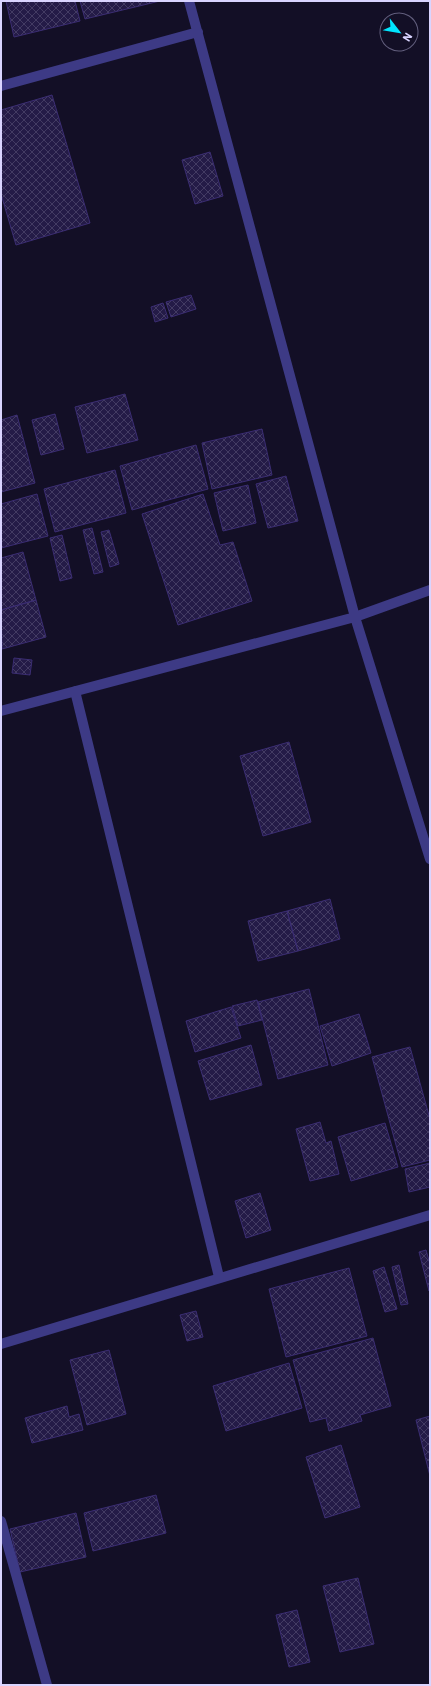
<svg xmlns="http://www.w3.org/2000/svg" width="431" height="1686" viewBox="0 0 431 1686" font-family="'IBM Plex Sans',sans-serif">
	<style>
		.building { fill: url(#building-cross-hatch); stroke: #3b2d73 }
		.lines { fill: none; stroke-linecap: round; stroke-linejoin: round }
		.street { stroke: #3d3a85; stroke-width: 10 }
	</style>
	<defs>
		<pattern id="building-cross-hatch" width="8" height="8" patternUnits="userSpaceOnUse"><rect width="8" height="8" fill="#241b47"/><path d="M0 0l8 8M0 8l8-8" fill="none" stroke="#433b63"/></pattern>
	</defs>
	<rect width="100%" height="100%" fill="#130f26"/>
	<!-- building -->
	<path class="building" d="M6 1H75L80 21 14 37Z
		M80 1H160L85 19Z
		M52 95 90 223 16 245 1 194V110Z
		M210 152 223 196 195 204 182 160Z
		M191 295 196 309 171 317 166 302Z
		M163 303 168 318 155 322 151 307Z
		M125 394 138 440 87 453 75 407Z
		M55 414 64 449 41 455 32 420Z
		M17 415 35 483 1 492V420Z
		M262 429 272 475 212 489 202 443Z
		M196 445 208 489 132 510 120 466Z
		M115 470 126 513 55 532 44 489Z
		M286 476 298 521 268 528 256 484Z
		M248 485 256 523 223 531 214 493Z
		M37 494 48 536 1 548V504Z
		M203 494 220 545 233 542 252 601 178 625 142 514Z
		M92 528 103 572 94 574 83 530Z
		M109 530 119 564 110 567 101 532Z
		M62 535 72 578 60 581 50 538Z
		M23 552 36 600 1 610V558Z
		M36 600 46 637 2 649 1 610Z
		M14 658 32 660 30 675 12 673Z
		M289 742 311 822 263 836 240 756Z
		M330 899 340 939 298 951 287 911Z
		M287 911 298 951 258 961 248 921Z
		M309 989 328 1065 278 1079 258 1002Z
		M257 1000 262 1020 238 1026 232 1006Z
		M231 1007 241 1038 195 1052 186 1021Z
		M359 1014 371 1053 332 1066 320 1026Z
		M251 1045 262 1085 210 1100 198 1061Z
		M410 1047 430 1119V1160L402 1167 372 1057Z
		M320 1122 326 1143 331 1141 339 1174 310 1181 296 1129Z
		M385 1123 398 1167 351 1181 338 1137Z
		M430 1163V1187L409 1192 405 1169Z
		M260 1193 271 1230 246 1238 235 1201Z
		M426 1250 430 1264 429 1291 419 1252Z
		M399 1265 408 1304 401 1305 392 1267Z
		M384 1267 397 1309 385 1312 373 1271Z
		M349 1268 367 1336 286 1357 269 1289Z
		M196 1311 203 1337 187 1341 180 1315Z
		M373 1338 391 1406 360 1415 362 1421 329 1431 326 1418 310 1422 293 1360Z
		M109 1350 126 1414 87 1425 70 1360Z
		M289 1363 302 1408 226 1431 213 1386Z
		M67 1406 69 1417 79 1414 83 1430 32 1443 25 1418Z
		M430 1416V1476L416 1420Z
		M341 1445 360 1507 325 1518 306 1457Z
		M156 1495 166 1533 93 1551 84 1513Z
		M76 1513 86 1557 20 1572 10 1529Z
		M358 1578 374 1644 340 1652 323 1586Z
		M297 1610 310 1662 289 1667 276 1615Z"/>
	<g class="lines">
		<!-- street -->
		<path class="street" d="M189 1 355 617 430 859
			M1 86 198 32
			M75 691 219 1277
			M1 711 355 617 430 590
			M1 1344 430 1215
			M1 1521 47 1685"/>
	</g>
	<!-- border -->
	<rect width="431" height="1686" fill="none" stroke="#d9d4ff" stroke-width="4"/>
	<!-- north arrow -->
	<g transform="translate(399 32) rotate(121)"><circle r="19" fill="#130f26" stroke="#625e7d"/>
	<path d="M0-3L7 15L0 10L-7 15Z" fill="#00e5ff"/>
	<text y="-6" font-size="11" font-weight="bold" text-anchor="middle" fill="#d9d4ff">N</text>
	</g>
</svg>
